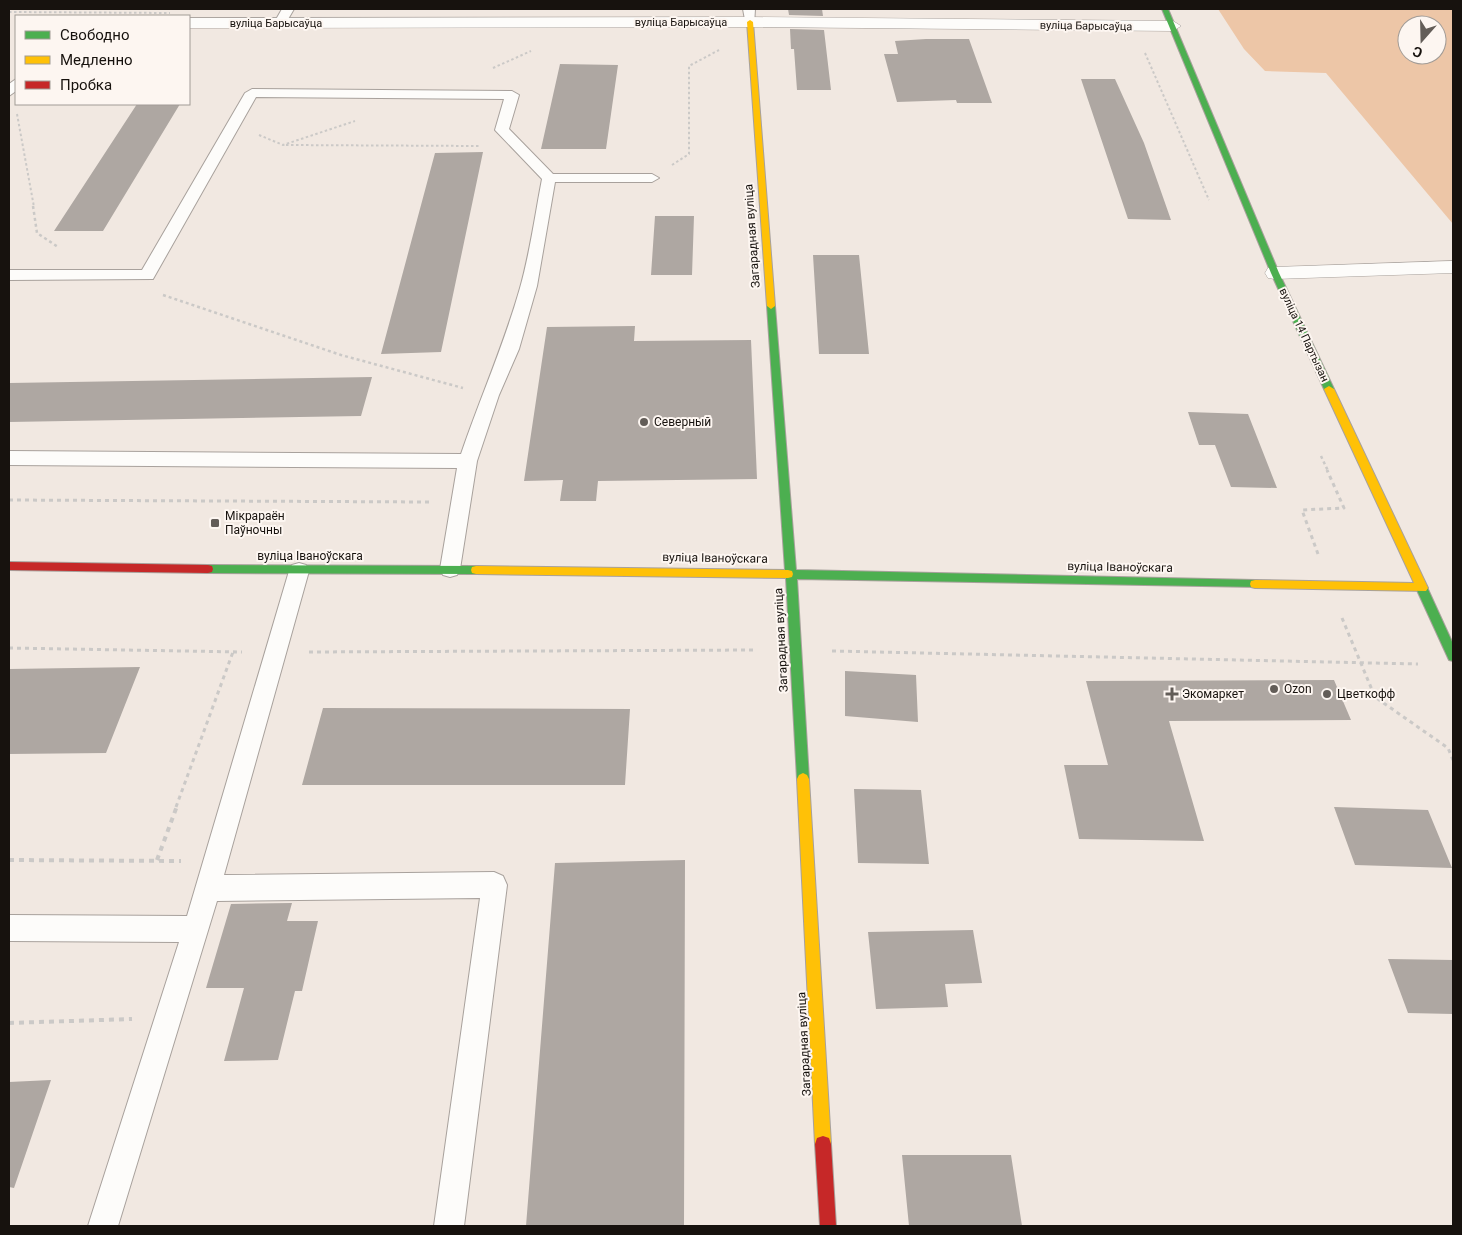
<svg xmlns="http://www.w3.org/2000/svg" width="1462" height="1235" viewBox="0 0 1462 1235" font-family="Roboto,sans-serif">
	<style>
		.green { fill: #edc6a7; fill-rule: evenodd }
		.building { fill: #aea7a2 }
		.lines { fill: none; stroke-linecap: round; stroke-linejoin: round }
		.lane-casing { stroke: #a8a19c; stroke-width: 2 }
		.street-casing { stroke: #a8a19c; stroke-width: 1 }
		.fast-casing { stroke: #a8a19c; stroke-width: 2 }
		.slow-casing { stroke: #a8a19c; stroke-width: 2 }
		.jam-casing { stroke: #a8a19c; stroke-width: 2 }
		.path-far3 { stroke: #cbc9c7; stroke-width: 2; stroke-dasharray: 2.5 2.5; stroke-linecap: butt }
		.path-far2 { stroke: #cbc9c7; stroke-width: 2.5; stroke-dasharray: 3 3; stroke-linecap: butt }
		.path-far1 { stroke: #cbc9c7; stroke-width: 3; stroke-dasharray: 4 4; stroke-linecap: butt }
		.path { stroke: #cbc9c7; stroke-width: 4; stroke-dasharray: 5 5; stroke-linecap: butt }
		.lane { fill: #fdfcfa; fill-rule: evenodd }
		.street { fill: #fdfcfa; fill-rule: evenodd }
		.fast { fill: #4caf50; fill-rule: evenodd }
		.slow { fill: #ffc107; fill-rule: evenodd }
		.jam { fill: #c62828; fill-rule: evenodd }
		.poi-dot { fill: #635d58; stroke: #fdf6f1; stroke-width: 2 }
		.labels { text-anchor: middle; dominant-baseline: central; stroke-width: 4; stroke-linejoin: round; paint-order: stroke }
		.far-street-label { font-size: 11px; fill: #17120e; stroke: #fdf6f1 }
		.street-label { font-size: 12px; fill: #17120e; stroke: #fdf6f1 }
		.poi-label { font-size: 12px; fill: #17120e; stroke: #fdf6f1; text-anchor: start }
	</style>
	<rect width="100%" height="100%" fill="#f1e8e1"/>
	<!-- green -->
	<path class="green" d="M1218 9H1453V224L1326 73 1265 71 1244 49ZM1407 25H1437V55H1407Z"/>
	<!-- building -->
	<path class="building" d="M788 9H822L823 16 789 15Z
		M790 29 824 30 831 90H797L794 49H791Z
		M926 39H969L992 103H957L956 100 897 102 884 54H898L895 41Z
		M560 64 618 65 606 149H541Z
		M1081 79H1115L1144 143 1171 220 1128 219Z
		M137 104H180L103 231H54Z
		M483 152 441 352 381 354 435 153Z
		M655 216H694L692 275H651Z
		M813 255H859L869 354H819Z
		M635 326 634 341 751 340 757 479 598 481 596 501H560L563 480 524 481 547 327Z
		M372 377 361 416 9 422V383Z
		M1188 412 1248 414 1277 488 1231 487 1215 445H1199Z
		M140 667 106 753 9 754V669Z
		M845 671 916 675 918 722 845 716Z
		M1334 680 1351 720 1169 721 1204 841 1079 839 1064 765H1108L1086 681Z
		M323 708 630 709 625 785H302Z
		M854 789 921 790 929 864 858 863Z
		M1334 807 1428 810 1452 868 1355 865Z
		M685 860 684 1226H526L555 863Z
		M292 903 287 921H318L302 991H295L278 1060 224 1061 244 988H206L231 904Z
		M973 930 982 983 945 984 948 1007 876 1009 868 932Z
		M1388 959 1453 960V1014L1408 1013Z
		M51 1080 14 1188 9 1187V1082Z
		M902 1155H1011L1022 1226H909Z"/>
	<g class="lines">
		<!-- lane casing -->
		<g class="lane-casing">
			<path id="lane" d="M282 9H294L284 26 280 27 274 23Z
				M743 9H755L754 25H746Z
				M16 79V91L9 96V84Z
				M252 89 512 91 519 95 509 129 553 174H652L659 178 652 182H555L537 286 519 349 499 395 477 461 460 569 457 575 450 577 443 575 440 569 457 468 9 465V451L461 454C480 398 504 345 520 288 530 253 535 215 542 179L495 130 504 99 256 97 153 279 9 280V270H142L245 93Z
				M299 563 306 565 309 571 224 875 494 872 503 876 507 885 464 1226H434L480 898 217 901 118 1226H88L179 942 9 941V915L187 916 289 571 292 565Z"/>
		</g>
		<!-- street casing -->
		<g class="street-casing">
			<path id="street" d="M750 17 1173 21 1181 26 1173 31 750 27 189 28V18Z
				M1453 261V273L1275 279 1268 278 1265 273 1268 268 1275 267Z"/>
		</g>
		<!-- fast casing -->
		<g class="fast-casing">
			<path id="fast" d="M1162 9H1168L1279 273 1334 389 1332 391H1326L1324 389 1271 273Z
				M771 303 775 306 796 570 1255 580 1259 581 1260 584 1259 587 797 579 809 779 807 783 803 785 799 783 797 779 786 578 783 574 785 570 767 306Z
				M208 565 476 566 480 567 481 570 480 573 476 574 208 573 204 572 203 569 204 566Z
				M1422 583 1426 585 1453 644V661L1449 660 1416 588 1418 585Z"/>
		</g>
		<!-- slow casing -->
		<g class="slow-casing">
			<path id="slow" d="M750 20 753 22 775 306 771 309 767 306 747 22Z
				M1329 386 1334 389 1428 588 1426 591 1255 588 1251 587 1250 584 1251 581 1255 580 1414 583 1324 389Z
				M476 566 788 570 792 571 793 574 792 577 788 578 476 574 472 573 471 570 472 567Z
				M803 773 807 775 809 779 831 1144 829 1150 823 1152 817 1150 815 1144 797 779 799 775Z"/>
		</g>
		<!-- jam casing -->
		<g class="jam-casing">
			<path id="jam" d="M9 562 208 565 212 566 213 569 212 572 208 573 9 570Z
				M823 1136 829 1138 831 1144 836 1226H820L815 1144 817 1138Z"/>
		</g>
		<!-- path-far3 -->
		<path class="path-far3" d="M9 12 170 13
			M1145 53 1209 200
			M493 68 531 51
			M17 114 34 207
			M259 135 283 145 355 121
			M286 145 479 146
			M672 165 689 154V66L719 50"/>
		<!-- path-far2 -->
		<path class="path-far2" d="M33 206 37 233 58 247
			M163 295 341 355 463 388
			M1321 456 1328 471"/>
		<!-- path-far1 -->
		<path class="path-far1" d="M9 500 431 502
			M1318 554 1302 510 1344 508 1327 470
			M1342 618 1375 697 1448 748 1453 760
			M9 648 242 652
			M832 651 1418 664
			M309 652 756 650
			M176 807 233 652"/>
		<!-- path -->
		<path class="path" d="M9 860 181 861
			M157 860 177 806
			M9 1023 132 1019"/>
		<!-- lane -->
		<use href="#lane" class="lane"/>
		<!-- street -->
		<use href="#street" class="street"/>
		<!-- fast -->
		<use href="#fast" class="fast"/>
		<!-- slow -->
		<use href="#slow" class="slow"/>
		<!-- jam -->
		<use href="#jam" class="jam"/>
	</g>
	<!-- markers -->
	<g class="poi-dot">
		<circle cx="644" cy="422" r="5"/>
		<rect x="210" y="518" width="10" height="10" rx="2.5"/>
		<circle cx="1274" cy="689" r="5"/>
		<path d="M1169.5 686.5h5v5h5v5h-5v5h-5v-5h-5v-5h5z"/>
		<circle cx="1327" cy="694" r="5"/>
	</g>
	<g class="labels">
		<!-- far-street labels -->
		<g class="far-street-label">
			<text x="681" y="22">вуліца Барысаўца</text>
			<text x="276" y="23">вуліца Барысаўца</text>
			<text transform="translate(1086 26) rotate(1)">вуліца Барысаўца</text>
			<text transform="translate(1304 335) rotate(65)">вуліца 14 Партызан</text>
		</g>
		<!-- street labels -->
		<g class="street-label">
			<text transform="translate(752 236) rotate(-94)">Загарадная вуліца</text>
			<text x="310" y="556">вуліца Іваноўскага</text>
			<text transform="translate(715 558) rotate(1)">вуліца Іваноўскага</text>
			<text transform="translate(1120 567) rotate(1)">вуліца Іваноўскага</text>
			<text transform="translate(781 640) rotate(-93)">Загарадная вуліца</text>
			<text transform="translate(804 1044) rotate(-93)">Загарадная вуліца</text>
		</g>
		<!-- poi labels -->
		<g class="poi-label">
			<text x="654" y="422">Северный</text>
			<text x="225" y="516">Мікрараён<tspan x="225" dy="14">Паўночны</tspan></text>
			<text x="1284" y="689">Ozon</text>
			<text x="1182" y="694">Экомаркет</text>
			<text x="1337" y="694">Цветкофф</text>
		</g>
	</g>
	<!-- border -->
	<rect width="1462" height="1235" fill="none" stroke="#17120e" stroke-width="20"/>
	<!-- legend -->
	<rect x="15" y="15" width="175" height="90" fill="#fdf6f1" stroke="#a19b96"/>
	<rect x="25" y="31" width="25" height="8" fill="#4caf50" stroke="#a19b96"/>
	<text x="60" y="40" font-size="15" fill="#17120e">Свободно</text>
	<rect x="25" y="56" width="25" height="8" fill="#ffc107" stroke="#a19b96"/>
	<text x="60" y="65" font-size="15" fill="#17120e">Медленно</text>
	<rect x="25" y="81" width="25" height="8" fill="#c62828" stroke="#a19b96"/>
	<text x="60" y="90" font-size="15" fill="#17120e">Пробка</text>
	<!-- north arrow -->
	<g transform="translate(1422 40) rotate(200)"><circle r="24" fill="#fdf6f1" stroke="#a19b96"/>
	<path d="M0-4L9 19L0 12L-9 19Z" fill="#635d58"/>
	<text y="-8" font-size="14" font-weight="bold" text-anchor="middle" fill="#17120e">С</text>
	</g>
</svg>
